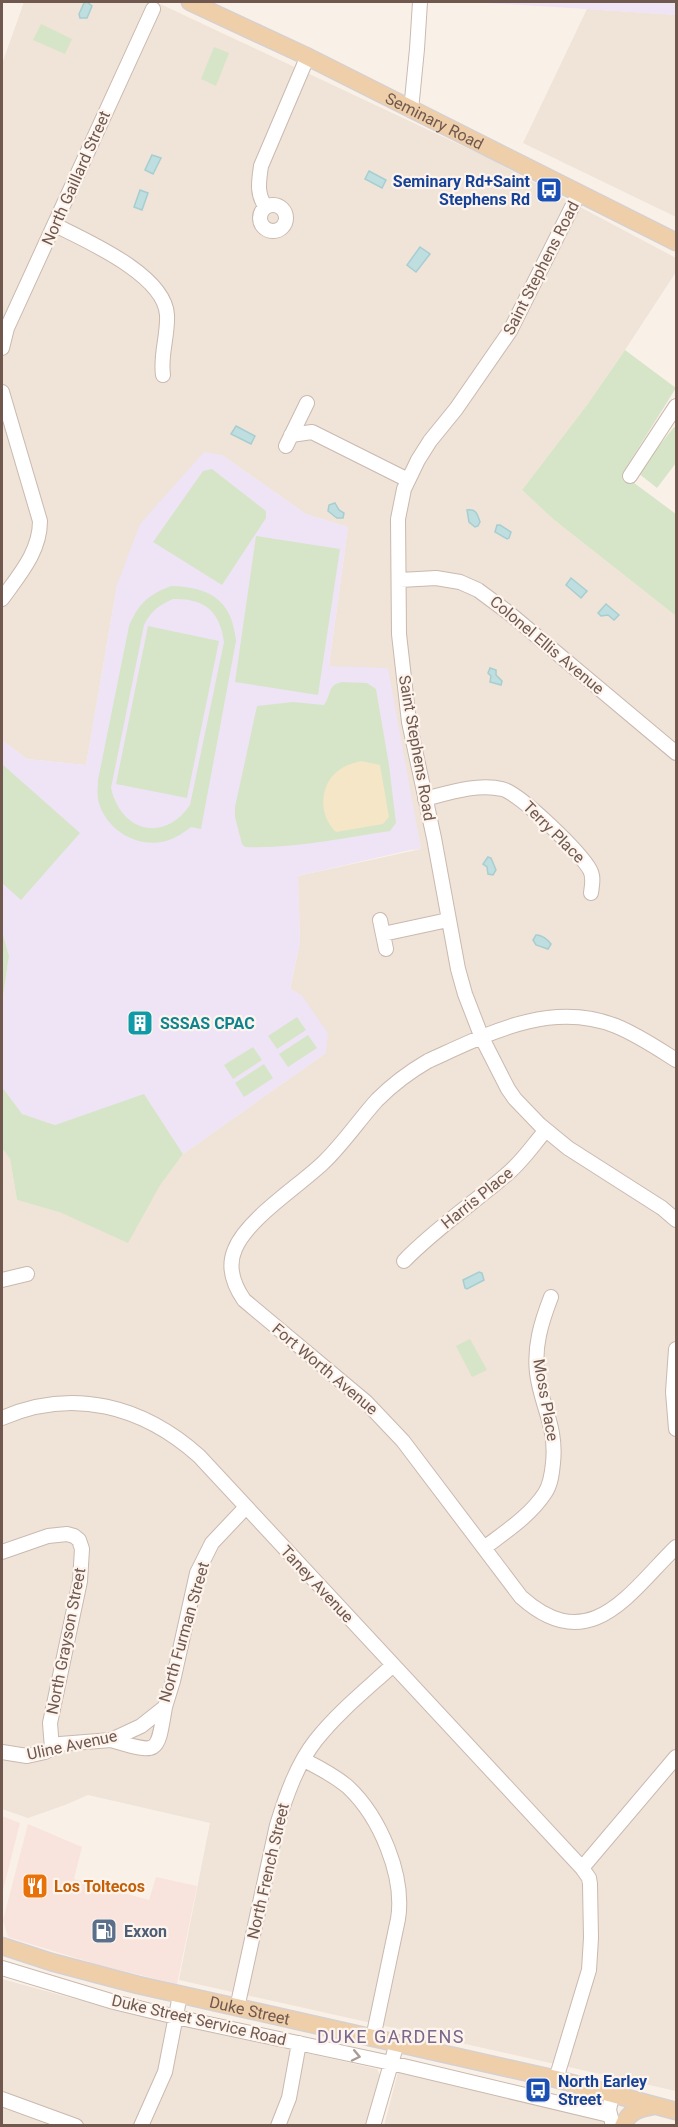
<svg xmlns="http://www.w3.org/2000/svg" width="678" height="2127" viewBox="0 0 678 2127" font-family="Roboto,sans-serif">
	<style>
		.residential { fill: #f0e3d7 }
		.commercial { fill: #f8e3dd }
		.education { fill: #eee4f6 }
		.green { fill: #d6e5c8; fill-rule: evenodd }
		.sand { fill: #f4e6c7 }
		.water { fill: #bfdee0; stroke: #a6ced1; stroke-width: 1.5 }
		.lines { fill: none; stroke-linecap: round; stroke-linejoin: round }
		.minor-casing { stroke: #cab9af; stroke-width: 16 }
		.major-casing { stroke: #d7d0ce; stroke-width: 19 }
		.minor { stroke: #fff; stroke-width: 14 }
		.major { stroke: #efcfa9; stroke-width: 16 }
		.oneway { stroke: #a99b95 }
		.labels { text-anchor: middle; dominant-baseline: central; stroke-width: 4.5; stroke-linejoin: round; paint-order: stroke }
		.street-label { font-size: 16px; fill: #70584f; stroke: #fdf5ed }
		.transit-label { font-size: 16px; font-weight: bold; fill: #164399; stroke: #fdf5ed; text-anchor: end }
		.culture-label { font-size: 16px; font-weight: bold; fill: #0d838f; stroke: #fdf5ed; text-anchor: start }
		.food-label { font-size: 16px; font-weight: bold; fill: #c56008; stroke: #fdf5ed; text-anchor: start }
		.service-label { font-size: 16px; font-weight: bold; fill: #4e5e75; stroke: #fdf5ed; text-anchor: start }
		.neighbourhood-label { font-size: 18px; letter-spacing: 1.5px; fill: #7c678c; stroke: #fdf5ed }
	</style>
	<rect width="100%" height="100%" fill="#f9f1e8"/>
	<!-- residential -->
	<path class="residential" d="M24 2H156L488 158 676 258V272L625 350 587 405 522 490 553 519 676 616V2091L179 1980 210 1823 88 1795 65 1805 28 1818 2 1809V1148L10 1159 17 1200 62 1213 159 1187 183 1154 326 1053 302 996 290 989 300 943 298 876 421 849 416 823 329 666 348 527 306 514 222 455 117 585 86 765 27 759 2 740V64Z
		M587 9 676 15V217L523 143Z
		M2 1979 115 2010 377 2069 381 2077 367 2125H2Z
		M403 2071 606 2120 607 2126H384L398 2072Z"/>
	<!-- commercial -->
	<path class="commercial" d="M2 1816 20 1823 2 1894Z
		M28 1824 82 1847 74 1879 149 1900 156 1877 197 1886 177 1984 99 1965 8 1937 3 1920Z"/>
	<!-- education -->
	<path class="education" d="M469 2H676V15L587 9Z
		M204 452 222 455 306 514 348 527 329 666 388 668 421 849 410 850 298 876 300 943 290 988 302 996 328 1033 326 1053 183 1154 144 1095 55 1125 21 1114 2 1087V1003L9 956 2 931V740L27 759 86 765 117 585 140 524Z"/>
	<!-- green -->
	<path class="green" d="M41 24 72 39 65 54 33 40Z
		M214 47 229 53 216 86 201 79Z
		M625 350 676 388 622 474 676 514V616L553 519 522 490 587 405Z
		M674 427 676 429V463L657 488 638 473Z
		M212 469 266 511V518L222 585 153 542 203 471Z
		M256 536 340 549 318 695 235 682Z
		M171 586C210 587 232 600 236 641L201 829 191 827C183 833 176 838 166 841 137 849 104 829 98 799 97 793 98 786 98 780L129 626C139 603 148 595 171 586ZM173 599C204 598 220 611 224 642L190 805C164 843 121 832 111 788L144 625C151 611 159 605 173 599Z
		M148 626 219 641 187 798 116 784Z
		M342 682 367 683 376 689 389 765 396 823 390 831C342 838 294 849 245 847L242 844 235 817V807L257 706 293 702 324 705C332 694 327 685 342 682Z
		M2 764 80 833 21 900 2 883Z
		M2 931 9 956 2 1003Z
		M297 1017 306 1030 277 1049 268 1036Z
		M308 1035 317 1048 288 1067 279 1054Z
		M253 1047 262 1060 233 1079 224 1065Z
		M264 1064 273 1078 244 1097 235 1083Z
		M2 1087 22 1114 55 1125 144 1094 183 1154 159 1187 128 1243 62 1213 17 1200 10 1159 2 1148Z
		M470 1339 487 1370 472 1377 456 1346Z"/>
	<!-- sand -->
	<path class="sand" d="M361 761 380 765 389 817 383 824 336 832C318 816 319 784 339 770 346 765 353 763 361 761Z"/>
	<!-- water -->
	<path class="water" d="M87 2 92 6 87 18H80L79 14 84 3Z
		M152 155 161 158 153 174 145 170Z
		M369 171 386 180 382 188 365 179Z
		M140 190 148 193 142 210 134 207Z
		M420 247 430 254 416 272 407 265Z
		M236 426 255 436 251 444 231 434Z
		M335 503 339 510 344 513 343 518H337L328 511 329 505Z
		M467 510C476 509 477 513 480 522L478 526 475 527 469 522Z
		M497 525H500L511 532 509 538 507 539 495 532Z
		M571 578 587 591 581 598 566 585Z
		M606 604 619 615 614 620 608 615 601 616 598 613Z
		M490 668 496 670V675L502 681 501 685 490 682 491 676 488 673Z
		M488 857 491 858 496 870 493 875 488 874 487 867 483 864Z
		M536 935C541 934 548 940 551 944L548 949 536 945 533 940Z
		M479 1272 482 1273 484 1280 467 1289 465 1288 463 1280Z"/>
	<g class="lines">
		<!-- minor casing -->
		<g class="minor-casing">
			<path id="minor" d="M411 110 417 49 420 2
				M579 193 510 331 456 409 430 441 418 460 404 489 398 519 399 634 409 722 434 838 458 969 465 994 482 1038 508 1089 515 1099 540 1125 568 1148 662 1208 676 1220
				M260 218a13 13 0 1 1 26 0a13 13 0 1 1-26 0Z
				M266 207C256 194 259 181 261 166L307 58
				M55 225C87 241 165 275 167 315 168 336 160 355 163 375
				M2 348 7 328 153 9
				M2 392 40 521C40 552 19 575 2 599
				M291 435 312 432 408 480
				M286 446 307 403
				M630 476 676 406
				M400 580 436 578 460 582 478 590 509 613 676 753
				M425 799C448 793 478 783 502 789 520 793 581 853 590 870 594 877 592 885 591 893
				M380 920 386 949
				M383 934 448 920
				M676 1060C657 1048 638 1035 616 1026 550 1000 488 1034 428 1061 409 1072 392 1085 377 1100 359 1120 343 1144 323 1163 299 1186 247 1219 235 1249 227 1267 233 1284 244 1300L366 1402 403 1441 521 1597C590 1659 630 1592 676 1547
				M404 1261C435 1229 472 1204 506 1175 522 1162 533 1145 546 1130
				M2 1280 27 1274
				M676 1349 673 1392 676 1429
				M2 1418C73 1387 143 1406 199 1456L582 1868 589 1878 590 1884 591 1938 589 1970 556 2079
				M484 1548C505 1532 530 1516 545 1493 551 1484 552 1473 553 1463 557 1426 541 1406 537 1373 534 1346 541 1323 551 1297
				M2 1552 48 1536 67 1534 74 1536 79 1540 82 1549 80 1581 50 1723 52 1749
				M111 1740C159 1754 157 1755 165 1707
				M2 1752 27 1756 45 1752 60 1744 111 1740 141 1726 165 1707 173 1681 197 1573 212 1543 246 1507
				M304 1760C320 1768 335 1776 348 1787 380 1817 405 1876 398 1919L373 2038
				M582 1868 676 1757
				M2 1968 114 2002 176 2017 391 2063 609 2115
				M237 2008 277 1825C286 1796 297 1764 316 1740 338 1712 367 1689 393 1665
				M612 2095 609 2110 613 2126
				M2 2099 76 2126
				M141 2126 165 2072 180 1995
				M278 2126 289 2098 299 2043
				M373 2126 397 2043"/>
		</g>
		<!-- major casing -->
		<g class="major-casing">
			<g id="major">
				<path id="s1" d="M190 2 304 55 676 242"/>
				<path id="s2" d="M2 1946 51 1962 138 1985 556 2079 676 2111"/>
				<path d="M623 2126C629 2111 638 2109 653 2106"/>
			</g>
		</g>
		<!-- minor -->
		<use href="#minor" class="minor"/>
		<!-- major -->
		<use href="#major" class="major"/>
	</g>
	<!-- one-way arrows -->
	<defs><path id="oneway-chevron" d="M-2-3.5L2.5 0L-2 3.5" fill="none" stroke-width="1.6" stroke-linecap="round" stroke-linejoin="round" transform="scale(1.5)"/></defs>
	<use class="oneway" href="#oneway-chevron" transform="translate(356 2056) rotate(12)"/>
	<!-- icons -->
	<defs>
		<g id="bus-square" transform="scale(1.35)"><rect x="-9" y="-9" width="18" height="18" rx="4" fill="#1a4fb4" stroke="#fdf5ed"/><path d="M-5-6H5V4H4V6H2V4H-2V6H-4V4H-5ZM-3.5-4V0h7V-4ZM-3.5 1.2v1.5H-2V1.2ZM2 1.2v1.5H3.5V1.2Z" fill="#fff"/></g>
		<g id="building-square" transform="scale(1.35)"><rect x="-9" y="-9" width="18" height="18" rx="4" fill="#0f9aa8" stroke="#fdf5ed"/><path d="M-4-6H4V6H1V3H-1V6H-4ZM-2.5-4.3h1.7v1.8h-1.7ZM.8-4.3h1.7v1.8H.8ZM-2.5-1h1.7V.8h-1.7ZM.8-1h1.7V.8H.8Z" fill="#fff"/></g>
		<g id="restaurant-square" transform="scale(1.35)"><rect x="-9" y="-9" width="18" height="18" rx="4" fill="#e8710a" stroke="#fdf5ed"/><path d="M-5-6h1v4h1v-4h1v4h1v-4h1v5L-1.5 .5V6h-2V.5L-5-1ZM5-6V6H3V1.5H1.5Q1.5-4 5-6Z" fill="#fff"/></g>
		<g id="fuel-square" transform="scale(1.35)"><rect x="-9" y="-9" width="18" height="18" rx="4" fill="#5c6f8a" stroke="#fdf5ed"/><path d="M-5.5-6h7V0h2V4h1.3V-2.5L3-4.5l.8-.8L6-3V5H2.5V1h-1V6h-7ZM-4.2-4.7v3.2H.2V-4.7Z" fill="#fff"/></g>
	</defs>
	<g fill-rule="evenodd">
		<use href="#bus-square" x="549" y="190"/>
		<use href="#building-square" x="140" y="1023"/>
		<use href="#restaurant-square" x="35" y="1886"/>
		<use href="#fuel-square" x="104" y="1931"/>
		<use href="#bus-square" x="538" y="2090"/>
	</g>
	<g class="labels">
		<!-- street labels -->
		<g class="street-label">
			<text stroke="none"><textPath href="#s1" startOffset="272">Seminary Road</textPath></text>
			<text transform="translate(76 178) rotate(-66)">North Gaillard Street</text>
			<text transform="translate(541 268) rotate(-63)">Saint Stephens Road</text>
			<text transform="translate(547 645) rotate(40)">Colonel Ellis Avenue</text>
			<text transform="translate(417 748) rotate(80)">Saint Stephens Road</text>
			<text transform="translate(554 832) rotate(45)">Terry Place</text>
			<text transform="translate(477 1198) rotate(-39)">Harris Place</text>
			<text transform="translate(325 1369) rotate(40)">Fort Worth Avenue</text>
			<text transform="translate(546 1400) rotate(80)">Moss Place</text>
			<text transform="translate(317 1584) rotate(47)">Taney Avenue</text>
			<text transform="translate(184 1632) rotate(-74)">North Furman Street</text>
			<text transform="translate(66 1641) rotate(-79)">North Grayson Street</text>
			<text transform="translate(72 1745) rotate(-12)">Uline Avenue</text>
			<text transform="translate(268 1871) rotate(-77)">North French Street</text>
			<text stroke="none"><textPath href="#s2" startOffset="256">Duke Street</textPath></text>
			<text transform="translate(199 2020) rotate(13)">Duke Street Service Road</text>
		</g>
		<!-- transit labels -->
		<g class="transit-label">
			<text x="530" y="181">Seminary Rd+Saint<tspan x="530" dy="18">Stephens Rd</tspan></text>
			<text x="558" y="2081" text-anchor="start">North Earley<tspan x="558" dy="18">Street</tspan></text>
		</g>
		<!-- culture labels -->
		<g class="culture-label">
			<text x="160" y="1023">SSSAS CPAC</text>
		</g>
		<!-- food labels -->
		<g class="food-label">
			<text x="54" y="1886">Los Toltecos</text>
		</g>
		<!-- service labels -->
		<g class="service-label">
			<text x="124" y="1931">Exxon</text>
		</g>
		<!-- neighbourhood labels -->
		<g class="neighbourhood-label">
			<text x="391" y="2036">DUKE GARDENS</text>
		</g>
	</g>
	<!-- border -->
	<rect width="678" height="2127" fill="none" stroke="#70584f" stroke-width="6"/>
</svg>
